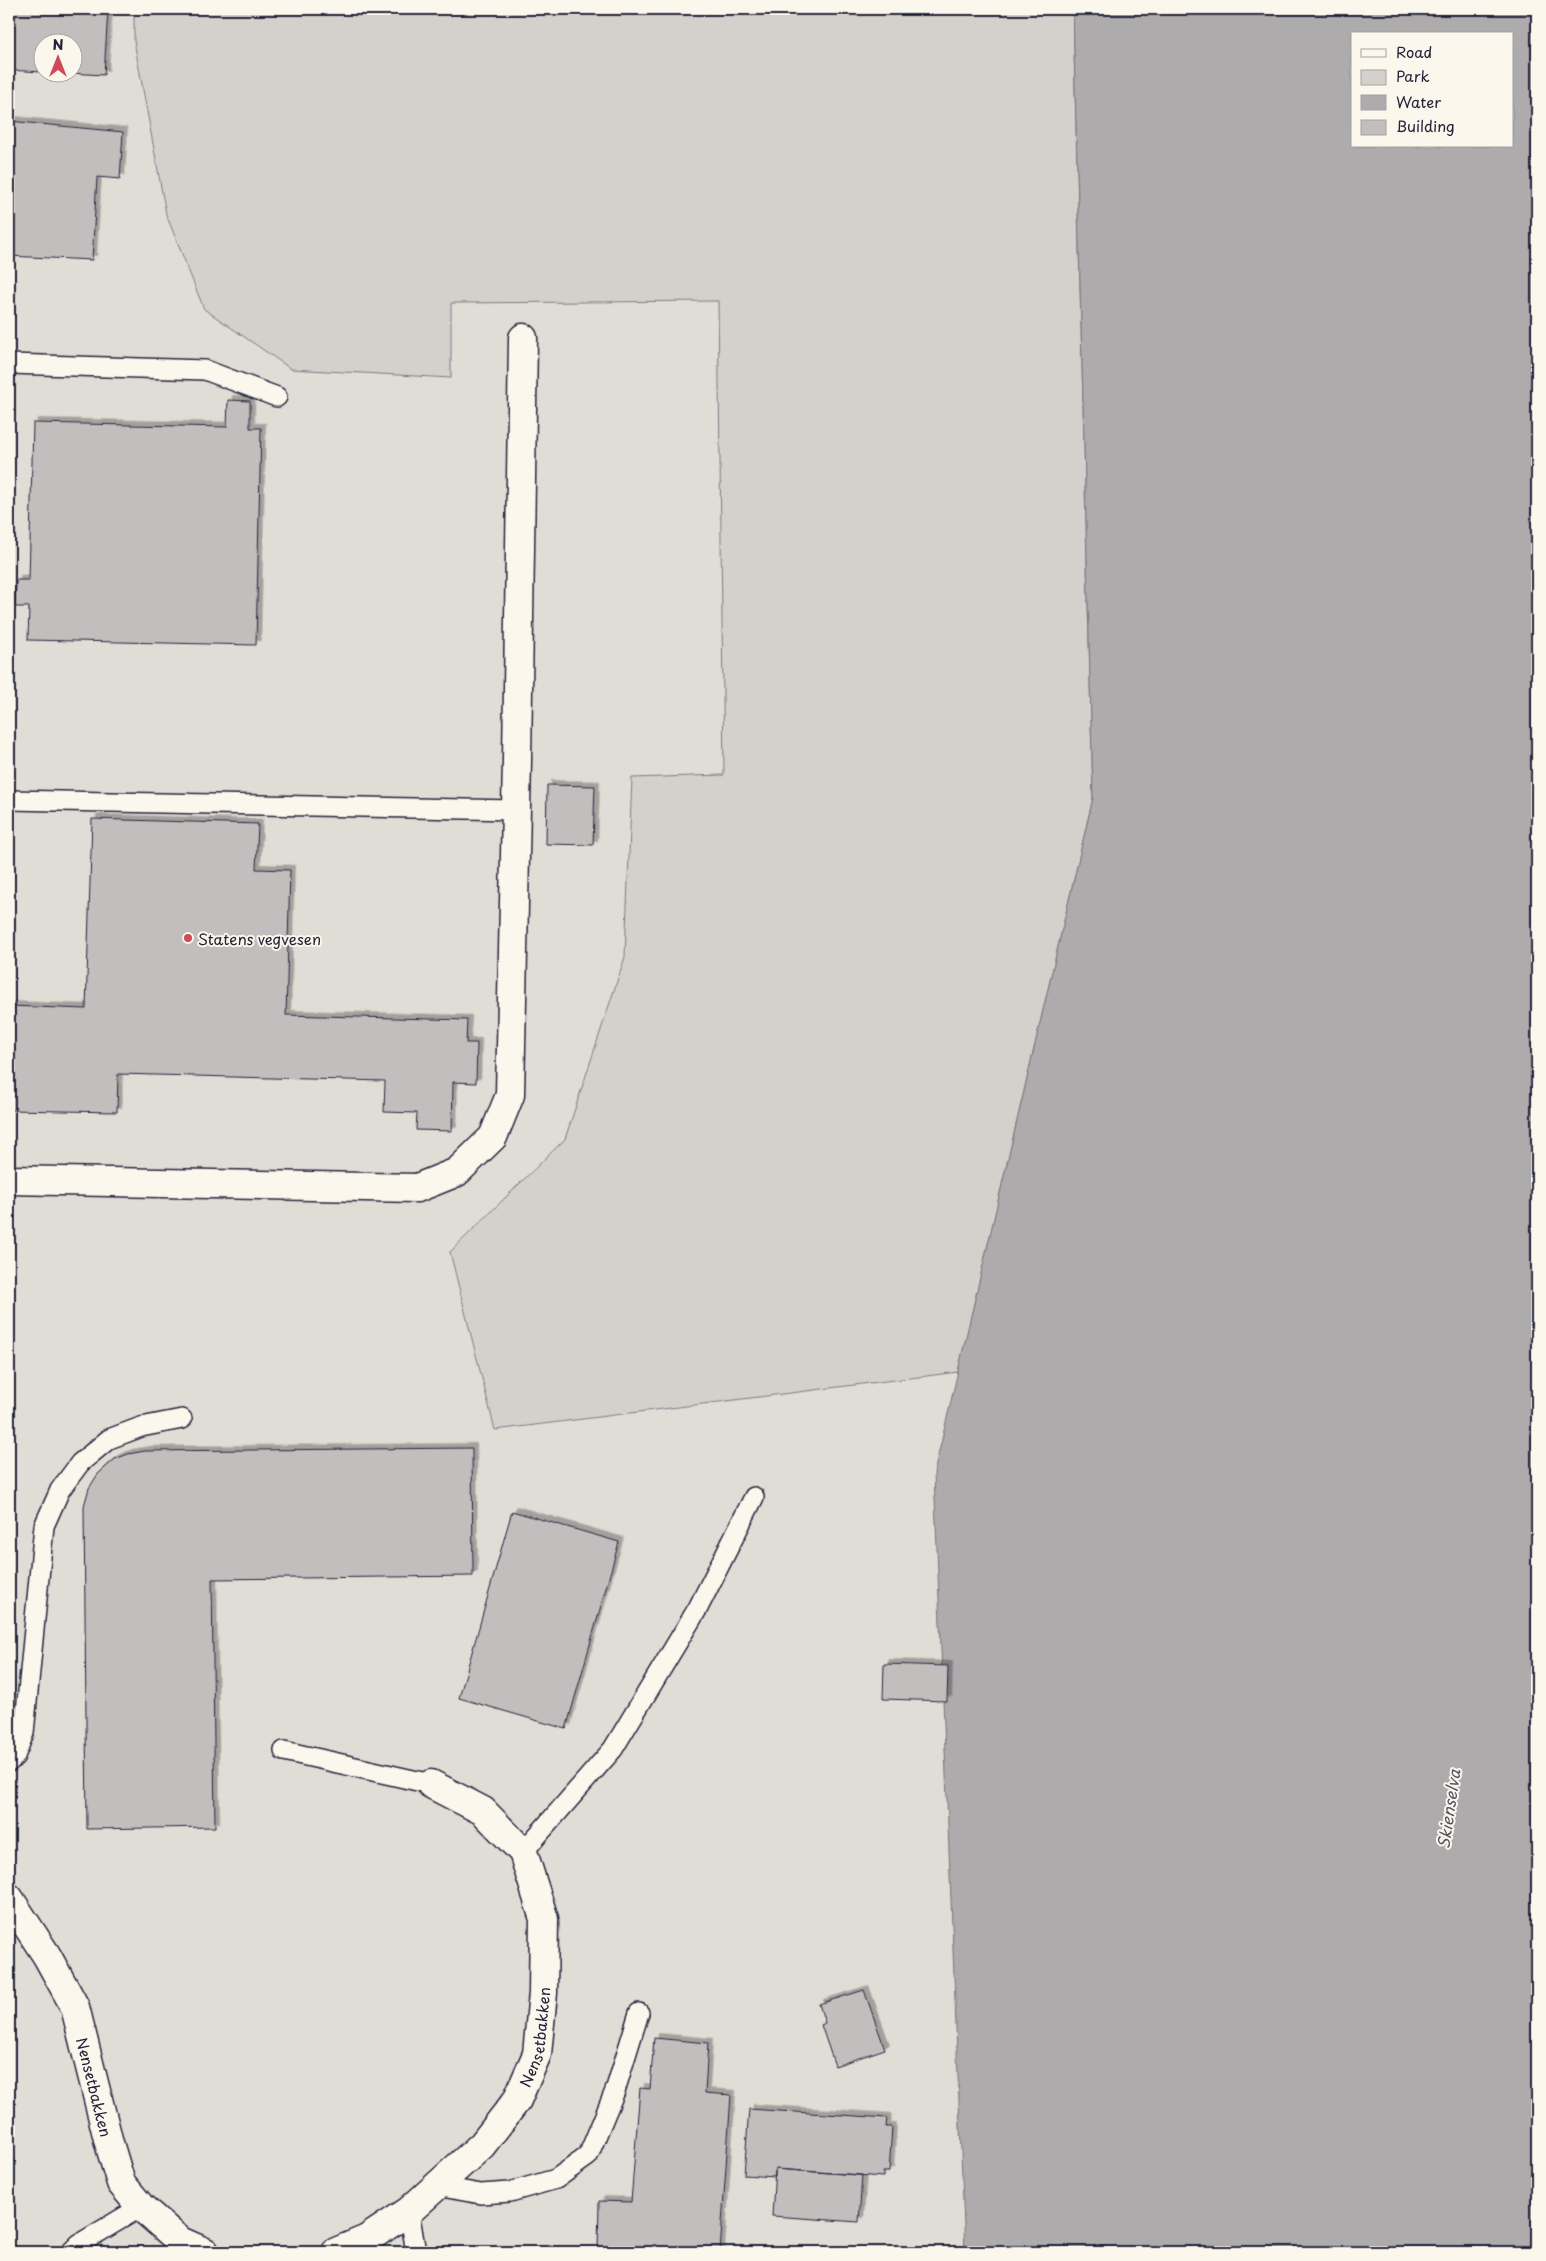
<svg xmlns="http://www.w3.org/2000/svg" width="1546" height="2261" viewBox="0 0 1546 2261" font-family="'Playpen Sans',sans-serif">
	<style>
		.built { fill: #e0dcd6; fill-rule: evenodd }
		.green { fill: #d4d1cc; stroke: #7b7a84 }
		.water { fill: #aeabad; stroke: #76747f; fill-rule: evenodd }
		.building { fill: #c2bebe; stroke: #22223b; filter: url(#shadow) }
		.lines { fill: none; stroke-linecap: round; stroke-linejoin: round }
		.lane-casing { stroke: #22223b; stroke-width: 22 }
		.street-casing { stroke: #22223b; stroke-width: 31 }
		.lane { stroke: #fbf7ec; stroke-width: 19 }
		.street { stroke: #fbf7ec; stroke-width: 28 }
		.poi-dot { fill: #d1495b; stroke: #fbf7ec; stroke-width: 2 }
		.labels { text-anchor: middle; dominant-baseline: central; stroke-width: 4; stroke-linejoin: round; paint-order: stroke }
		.poi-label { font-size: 15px; fill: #22223b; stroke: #fbf7ec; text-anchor: start }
		.street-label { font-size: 15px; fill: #22223b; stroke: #fbf7ec }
		.water-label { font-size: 16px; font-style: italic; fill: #535263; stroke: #fbf7ec }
	</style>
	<defs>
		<filter id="shadow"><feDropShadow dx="4.5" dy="-4.5" stdDeviation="0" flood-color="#0004"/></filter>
	</defs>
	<rect width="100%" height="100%" fill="#f2eee5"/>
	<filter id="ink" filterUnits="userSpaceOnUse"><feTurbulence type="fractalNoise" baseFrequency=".02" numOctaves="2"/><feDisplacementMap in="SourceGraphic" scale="10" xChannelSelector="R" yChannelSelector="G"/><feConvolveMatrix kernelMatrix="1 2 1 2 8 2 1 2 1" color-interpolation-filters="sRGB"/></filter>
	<g filter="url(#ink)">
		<!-- built -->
		<path class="built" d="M9 9H134V41L166 214 204 309 433 377 450 378 451 303 718 301 724 776 632 778 625 957 565 1139 450 1252 495 1430 958 1372 934 1473 965 2252H9ZM42 42H72V72H42Z"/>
		<!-- green -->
		<path class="green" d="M134 9H1073L1093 798 958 1372 495 1430 450 1252 565 1139 625 957 632 778 724 775 718 301 451 303V378L291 369 204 309 166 214 134 41Z"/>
		<!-- water -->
		<path class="water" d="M1073 9H1537V2252H965L934 1473 1093 798ZM1352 34H1512V146H1352Z"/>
		<!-- building -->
		<path class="building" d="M9 9H108L104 75 52 72H72V42H42V72L9 70Z
			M9 121 123 132 120 179 97 177 92 260 9 256Z
			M228 400 250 401V428H261L256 645 28 640 29 607H15L16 580H29L33 423 227 427Z
			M547 785 595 786 593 845 546 844Z
			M92 819 258 824 256 869 290 870 286 1015 467 1020 466 1043H477L476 1083 453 1082 452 1131 416 1130 417 1113 384 1112 385 1081 118 1074 117 1112 9 1110V1006L86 1009Z
			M472 1448 473 1576 212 1579 215 1827 87 1829 84 1506 89 1488 98 1474 115 1459 128 1454 145 1451Z
			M512 1511 619 1542 566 1729 459 1698Z
			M884 1664 948 1666 947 1701 883 1699Z
			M864 1990 885 2049 835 2066 821 2025 825 2023 819 2004Z
			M654 2038 708 2043 705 2093 731 2095 720 2252H598L599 2201 631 2202 640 2088 650 2089Z
			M749 2109 887 2118 886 2127H892L889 2172H883V2177L775 2169V2177L744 2175Z
			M775 2169 862 2175 859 2222 772 2216Z"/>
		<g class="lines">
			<!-- lane casing -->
			<g class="lane-casing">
				<path id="lane" d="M9 364 205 370 277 397
					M9 800 516 810
					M284 1751 431 1784
					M9 1762 15 1756 24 1733 44 1526 60 1490 80 1463 109 1439 141 1427 182 1419
					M523 1852 613 1749 698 1608 754 1497
					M436 2186 481 2194 510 2192 556 2179 588 2156 615 2091 639 2013
					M409 2211 416 2252
					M71 2252 79 2244 141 2207"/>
			</g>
			<!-- street casing -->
			<g class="street-casing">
				<g id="street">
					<path d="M9 1180 417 1188 457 1172 493 1137 510 1095 517 760 523 338"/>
					<path id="s1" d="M9 1898 47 1956 75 2007 109 2143 121 2183 141 2207 180 2241 205 2252"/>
					<path id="s2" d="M336 2252 367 2239 409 2211 482 2145 517 2100 537 2054 543 1993 544 1919 523 1852 483 1811 431 1784"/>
				</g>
			</g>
			<!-- lane -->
			<use href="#lane" class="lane"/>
			<!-- street -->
			<use href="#street" class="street"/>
		</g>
	</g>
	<!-- markers -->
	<circle class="poi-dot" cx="188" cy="938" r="5"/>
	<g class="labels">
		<!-- poi labels -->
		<g class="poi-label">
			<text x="198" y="938">Statens vegvesen</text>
		</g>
		<!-- street labels -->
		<g class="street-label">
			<text stroke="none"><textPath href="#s2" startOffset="306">Nensetbakken</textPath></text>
			<text stroke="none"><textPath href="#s1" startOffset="210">Nensetbakken</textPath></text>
		</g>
		<!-- water labels -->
		<g class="water-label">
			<text transform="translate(1448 1809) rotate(-82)">Skienselva</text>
		</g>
	</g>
	<!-- margin -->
	<rect width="1546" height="2261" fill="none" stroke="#fbf7ec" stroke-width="30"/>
	<rect x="15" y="15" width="1516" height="2231" fill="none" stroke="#22223b" stroke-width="2" filter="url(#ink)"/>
	<!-- legend -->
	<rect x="1351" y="32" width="162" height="115" fill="#fbf7ec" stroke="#a4a2a5"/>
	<rect x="1361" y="49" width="25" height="8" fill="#fbf7ec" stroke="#a4a2a5"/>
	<text x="1396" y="58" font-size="15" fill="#22223b">Road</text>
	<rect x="1361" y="70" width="25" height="15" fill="#d4d1cc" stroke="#a4a2a5"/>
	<text x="1396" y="82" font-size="15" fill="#22223b">Park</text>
	<rect x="1361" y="95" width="25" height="15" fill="#aeabad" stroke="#a4a2a5"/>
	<text x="1396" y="108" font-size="15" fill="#22223b">Water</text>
	<rect x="1361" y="120" width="25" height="15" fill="#c2bebe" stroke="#a4a2a5"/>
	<text x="1396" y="132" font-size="15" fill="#22223b">Building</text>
	<!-- north arrow -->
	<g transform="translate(58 58)"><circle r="24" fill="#fbf7ec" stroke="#a4a2a5"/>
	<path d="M0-4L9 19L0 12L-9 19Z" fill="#d1495b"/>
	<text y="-8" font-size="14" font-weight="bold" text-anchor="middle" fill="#22223b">N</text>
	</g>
</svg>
